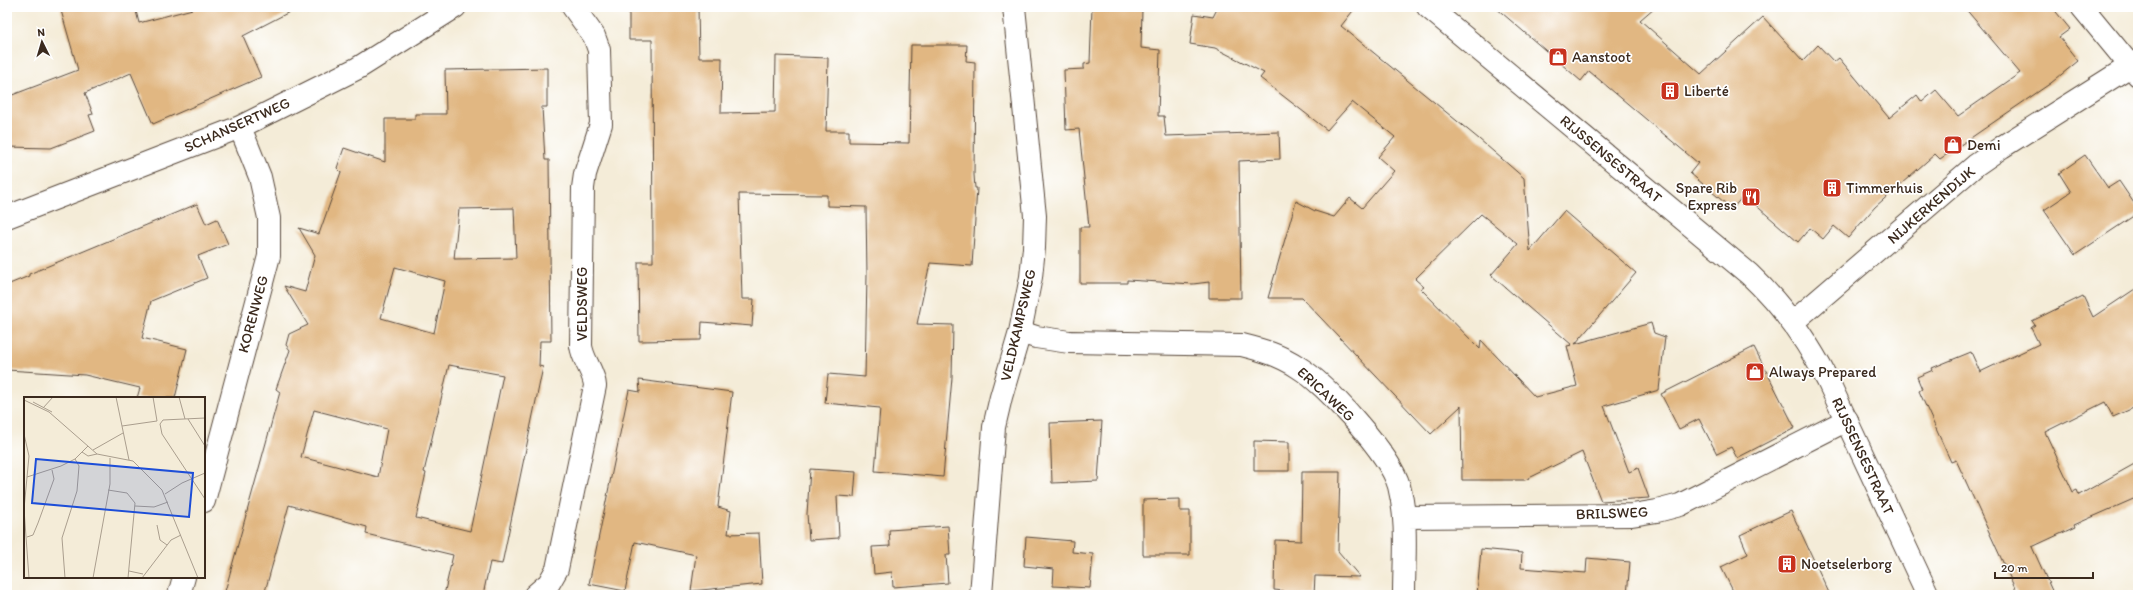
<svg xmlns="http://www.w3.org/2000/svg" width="2145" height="602" viewBox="0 0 2145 602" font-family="Itim,sans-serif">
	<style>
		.building { fill: #e1b782; fill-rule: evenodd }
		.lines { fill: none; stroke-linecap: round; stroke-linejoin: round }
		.street-casing { stroke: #57473a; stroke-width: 24 }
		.secondary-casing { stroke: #57473a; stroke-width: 24 }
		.street { stroke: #fff; stroke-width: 22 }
		.secondary { stroke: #fff; stroke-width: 22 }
		.labels { text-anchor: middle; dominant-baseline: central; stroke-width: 3.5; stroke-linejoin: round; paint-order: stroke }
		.poi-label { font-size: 15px; fill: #3b2a1e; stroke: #fff; text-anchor: start }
		.street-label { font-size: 15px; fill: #3b2a1e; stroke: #fff }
		.inset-road { fill: none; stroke: #aa9e8e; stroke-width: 1 }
		.view { fill: #1d4ed8; fill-opacity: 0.15; stroke: #1d4ed8; stroke-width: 2 }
		.inset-edge { fill: none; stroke: #3b2a1e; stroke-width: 2 }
	</style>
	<rect width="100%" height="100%" fill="#fff"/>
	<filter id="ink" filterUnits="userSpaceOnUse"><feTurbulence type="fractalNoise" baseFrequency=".025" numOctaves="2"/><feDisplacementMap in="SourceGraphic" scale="8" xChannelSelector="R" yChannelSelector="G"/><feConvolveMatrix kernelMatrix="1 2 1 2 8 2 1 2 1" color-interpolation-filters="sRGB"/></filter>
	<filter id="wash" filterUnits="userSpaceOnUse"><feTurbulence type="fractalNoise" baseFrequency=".012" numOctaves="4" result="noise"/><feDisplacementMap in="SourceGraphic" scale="16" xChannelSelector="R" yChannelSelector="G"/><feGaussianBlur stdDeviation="0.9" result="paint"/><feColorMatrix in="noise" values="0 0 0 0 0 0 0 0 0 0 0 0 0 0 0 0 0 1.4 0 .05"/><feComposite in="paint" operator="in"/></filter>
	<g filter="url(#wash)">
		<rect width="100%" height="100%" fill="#f4ecd8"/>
		<g id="blocks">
			<!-- building -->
			<path class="building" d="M60 7H135L139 23 200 7H299L243 36 261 77 153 124 131 73 85 93 93 114 89 115 95 131 51 148 7 147V97L78 70Z
				M629 7H698L699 58H722L721 113 775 112 776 56 828 58 826 131H849V142L909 143 911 45H967L966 61 975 62 974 175 975 188H977L972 266 930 263 917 324 953 325 952 378 943 477 875 471 880 408 825 403 828 374 865 377 867 275 866 207 827 206V195L739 194 742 299H754L752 326 702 322 701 340 639 341 638 262H653L652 40H629Z
				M1218 7H1356L1341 26 1479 139 1524 178 1530 251 1564 211 1636 273 1575 344 1651 323 1654 333 1665 337 1659 390 1604 406 1629 472 1638 468 1649 498 1601 501 1582 452 1525 480H1462L1461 406 1431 434 1302 298H1268L1296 201 1315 211 1334 217 1350 198 1362 208 1394 171 1378 157 1395 137 1352 102 1327 130 1260 78 1264 73 1215 48 1190 44 1194 14 1213 17ZM1481 214 1518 244 1491 275 1572 345 1567 346 1577 386 1535 397 1481 340 1480 349 1421 289 1424 287 1415 279Z
				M1495 7H1655L1640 20 1701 74 1763 17 1803 61 1818 45 1834 62 1839 58 1889 118 1917 95 1922 102 1936 90 1958 116 2020 73 1964 7H2052L2070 29 2059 37 2078 61 2051 83 1940 159 1935 154 1875 207 1848 238 1834 226 1823 239 1810 228 1798 242 1744 195 1732 209 1690 173 1698 163 1647 120 1589 71 1581 81Z
				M1092 8 1142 9 1141 48 1160 50 1158 116H1164L1166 136 1279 132 1280 159 1239 161 1241 298H1209V282L1193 284 1127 280V283H1080V227H1089L1079 129 1066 130 1064 70 1084 69V64L1090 63Z
				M547 68V107H542L545 160H549L551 341H540L539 366 543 367 502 564 490 562 483 595H444L453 555 366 534 367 527 289 505 264 595H224L280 392 276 389 290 350 286 345 289 334 308 325 284 286 305 292 315 255 299 228 319 234 341 172 337 168 344 148 385 162V119H415V114H446L445 70ZM514 208 516 258 454 259 459 209ZM395 267 445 281 434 333 381 318ZM449 365 503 375 470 531 416 518 426 473 424 472ZM314 410 387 429 378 477 301 457Z
				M2085 155 2108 188 2119 181 2138 209V213L2075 255 2044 210 2071 192 2059 173Z
				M197 204 206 224 217 219 228 244 198 256 207 278 151 301 142 338 187 349 175 398H137L140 388 85 375 7 370V285L29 276V274Z
				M2138 287V406L2113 417 2105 402 2045 432 2073 492 2077 490 2079 495 2138 462V497L2074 525 2075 527 2032 547 2054 595H2018L1956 460 1951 462 1919 391 1922 389 1917 377 1933 370 1932 368 1971 352 1980 372 2039 344 2031 328 2035 325 2032 321 2083 296 2093 317Z
				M1754 347 1795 428 1737 458 1731 447 1717 454 1699 419 1679 429 1661 394Z
				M639 380 732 392 718 507 731 511 728 534 759 533 762 584 691 591 696 555 635 542 625 591 589 584 629 390 640 392Z
				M1102 421 1098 481 1052 483 1050 423Z
				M1254 441 1289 442V471H1254Z
				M810 469 856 472 854 497 837 496 839 538 809 540 807 514Z
				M1302 472H1340L1338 551 1360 577 1315 576 1314 595H1284V591L1274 590 1275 540 1301 541Z
				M1180 499V511H1190V555H1143V500Z
				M1791 511 1830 595H1735L1721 567 1748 554 1740 535Z
				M948 526 950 555H946L948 583 893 587 892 572 874 574 872 547 890 546 889 530Z
				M1026 537 1073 541 1072 552 1093 554 1090 588 1053 586 1054 569 1024 566Z
				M1481 549 1522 553 1521 568 1586 573 1587 558 1630 562 1627 595H1477Z"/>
		</g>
	</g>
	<g filter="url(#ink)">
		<use href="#blocks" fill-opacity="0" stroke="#57473a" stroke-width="1"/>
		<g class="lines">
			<!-- street casing -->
			<g class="street-casing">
				<path id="street" d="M2082 7 2138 75
					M7 217 240 127 358 68 455 7
					M1793 322 1976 165 2002 147 2138 61
					M1020 332 1036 337 1069 342 1242 345C1262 350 1280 355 1298 367 1326 384 1390 454 1399 486 1408 521 1404 559 1404 595
					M204 501 269 256V218L260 177 240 127
					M1405 517 1632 515 1657 511 1680 505 1847 420
					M179 595 184 577
					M535 595 549 583 557 569 595 386C594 371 583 361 581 346L583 188 585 174 601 124 599 50 594 36 573 7
					M981 595 994 427 1001 397 1020 332 1031 277 1034 248 1035 216 1014 7"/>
			</g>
			<!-- secondary casing -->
			<g class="secondary-casing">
				<path id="secondary" d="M1428 7 1749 274C1782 305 1807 340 1828 381L1928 595"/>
			</g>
			<!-- street -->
			<use href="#street" class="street"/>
			<!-- secondary -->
			<use href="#secondary" class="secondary"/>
		</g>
	</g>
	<!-- icons -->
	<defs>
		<g id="shop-square" transform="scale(1)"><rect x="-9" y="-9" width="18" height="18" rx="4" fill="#c8321e" stroke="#fff"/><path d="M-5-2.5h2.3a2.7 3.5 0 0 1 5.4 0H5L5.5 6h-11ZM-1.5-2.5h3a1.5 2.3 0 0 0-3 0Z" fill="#fff"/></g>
		<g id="building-square" transform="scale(1)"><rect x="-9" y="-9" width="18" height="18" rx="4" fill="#c8321e" stroke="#fff"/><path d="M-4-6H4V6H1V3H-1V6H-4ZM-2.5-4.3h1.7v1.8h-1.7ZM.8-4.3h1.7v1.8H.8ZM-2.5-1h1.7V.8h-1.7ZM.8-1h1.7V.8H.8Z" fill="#fff"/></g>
		<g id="restaurant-square" transform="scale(1)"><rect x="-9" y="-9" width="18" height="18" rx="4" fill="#c8321e" stroke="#fff"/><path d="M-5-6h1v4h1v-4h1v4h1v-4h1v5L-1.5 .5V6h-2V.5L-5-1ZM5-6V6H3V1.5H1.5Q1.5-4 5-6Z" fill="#fff"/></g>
	</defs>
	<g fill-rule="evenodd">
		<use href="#shop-square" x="1558" y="57"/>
		<use href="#building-square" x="1670" y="91"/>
		<use href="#shop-square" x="1953" y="145"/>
		<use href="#building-square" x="1832" y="188"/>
		<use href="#restaurant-square" x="1751" y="197"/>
		<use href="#shop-square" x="1755" y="372"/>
		<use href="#building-square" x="1787" y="564"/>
	</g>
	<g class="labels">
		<!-- poi labels -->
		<g class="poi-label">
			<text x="1572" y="57">Aanstoot</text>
			<text x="1684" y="91">Liberté</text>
			<text x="1967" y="145">Demi</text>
			<text x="1737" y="188" text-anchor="end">Spare Rib<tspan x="1737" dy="17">Express</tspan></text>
			<text x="1846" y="188">Timmerhuis</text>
			<text x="1769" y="372">Always Prepared</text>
			<text x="1801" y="564">Noetselerborg</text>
		</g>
		<!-- street labels -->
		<g class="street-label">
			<text transform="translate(237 125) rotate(-24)">SCHANSERTWEG</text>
			<text transform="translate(1611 159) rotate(40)">RIJSSENSESTRAAT</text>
			<text transform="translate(1931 205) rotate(-41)">NIJKERKENDIJK</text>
			<text transform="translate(582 304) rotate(-90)">VELDSWEG</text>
			<text transform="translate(253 314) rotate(-75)">KORENWEG</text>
			<text transform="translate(1018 325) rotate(-77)">VELDKAMPSWEG</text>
			<text transform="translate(1326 394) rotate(43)">ERICAWEG</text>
			<text transform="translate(1863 456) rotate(65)">RIJSSENSESTRAAT</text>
			<text transform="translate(1612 513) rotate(-2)">BRILSWEG</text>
		</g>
	</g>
	<!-- overview -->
	<g transform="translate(24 397)">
		<rect width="181" height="181" fill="#f4ecd8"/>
		<path class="inset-road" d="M92 0 105 63M155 0 161 22M0 3 25 15 73 57 109 64 138 93 174 181M9 5 28 15M19 11 29 0M181 21 139 23 136 27 138 37 181 102M164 22 181 49M98 29 133 24 129 0M0 37 5 59 0 112 5 181M69 53 99 36M58 55 64 59 73 57M3 80 37 69 51 62 64 49M84 93 103 96 111 106 104 181M141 97 158 86 181 76M111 109 130 110 144 105M133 128 136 143 143 148M3 140 9 138 14 126 30 82 28 73M105 174 119 177M41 181 38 141 53 94 55 69 51 62M69 181 86 87V61M118 181 147 143 157 138"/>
		<path class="view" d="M12 62 169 76 165 120 8 106Z"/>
		<rect width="181" height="181" class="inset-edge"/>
	</g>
	<!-- margin -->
	<rect width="2145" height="602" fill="none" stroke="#fff" stroke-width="24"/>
	<!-- north arrow -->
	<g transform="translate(42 42) rotate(355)" stroke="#ffffff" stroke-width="3" paint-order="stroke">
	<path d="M0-3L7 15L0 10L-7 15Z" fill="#3b2a1e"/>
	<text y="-6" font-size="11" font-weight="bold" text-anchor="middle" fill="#3b2a1e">N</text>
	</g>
	<!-- scale -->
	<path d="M1995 572v6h98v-6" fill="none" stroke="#3b2a1e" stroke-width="2"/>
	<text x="2001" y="572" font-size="12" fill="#3b2a1e" stroke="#ffffff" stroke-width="3" paint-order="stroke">20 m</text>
</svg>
